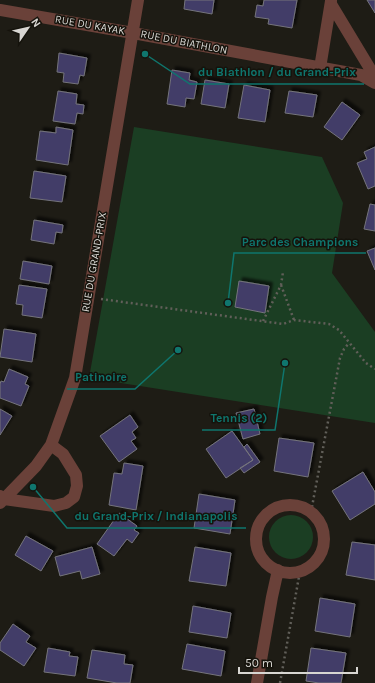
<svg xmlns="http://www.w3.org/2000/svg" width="375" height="683" viewBox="0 0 375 683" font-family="Karla,sans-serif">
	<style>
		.green { fill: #1b3e23 }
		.building { fill: #433c67; stroke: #74747c; filter: url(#shadow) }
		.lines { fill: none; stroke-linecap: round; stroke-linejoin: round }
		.path { stroke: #615f59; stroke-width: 2.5; stroke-dasharray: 2 3; stroke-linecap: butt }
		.minor { stroke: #6a4139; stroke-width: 12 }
		.labels { text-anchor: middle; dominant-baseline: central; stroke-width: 3; stroke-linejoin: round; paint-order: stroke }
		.street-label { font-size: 11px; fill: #d8d6d2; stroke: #15130c }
		.leader { fill: none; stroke: #0f766e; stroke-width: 1.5 }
		.callout-dot { fill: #0f766e; stroke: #15130c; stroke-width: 1.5 }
		.callout-label { font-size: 12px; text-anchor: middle; font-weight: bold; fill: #0f766e; stroke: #15130c; stroke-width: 3; stroke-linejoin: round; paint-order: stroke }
	</style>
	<defs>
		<filter id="shadow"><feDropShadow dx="3.5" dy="-3.5" stdDeviation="1" flood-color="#0009"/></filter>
	</defs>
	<rect width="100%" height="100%" fill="#1e1c15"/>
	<!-- green -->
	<path class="green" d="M134 127 322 157 343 203 332 273 375 332V423L89 378Z
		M269 537a22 22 0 1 1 44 0a22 22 0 1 1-44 0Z"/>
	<!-- building -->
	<path class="building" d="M185 0H214L212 14 184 9Z
		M264 0H297L292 28 268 24 269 19 255 17 257 5 263 6Z
		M367 0H375V13Z
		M59 53 87 58 84 76 80 75 78 84 63 82 64 73 57 72Z
		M172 70 190 73 189 80 197 82 194 99 186 98 185 107 167 104Z
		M205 80 229 84 225 108 201 104Z
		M244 85 270 90 265 122 238 118Z
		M58 91 77 94 76 104 84 105 83 114 77 113 75 124 53 121Z
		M289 91 317 95 313 117 285 113Z
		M342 102 360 115 342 140 324 127Z
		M56 127 73 130 68 165 36 160 40 131 56 133Z
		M375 147V186L368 189 357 163 367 159 364 152Z
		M34 171 66 176 62 202 30 198Z
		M370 204 375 205V231L364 229Z
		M34 220 63 225 62 233 56 232 54 244 31 240Z
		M375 248V270L367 251Z
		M23 261 52 266 49 284 20 279Z
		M239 281 269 286 265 313 235 307Z
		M19 285 47 289 42 318 22 315 23 305 16 304Z
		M4 329 36 334 32 362 0 357Z
		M9 369 28 377 25 384 29 386 21 406 0 398V384L1 381 4 382Z
		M0 409 12 416 0 435Z
		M254 409 260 434 243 439 236 413Z
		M130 415 138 427 132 432 136 438 131 441 137 449 119 462 100 436Z
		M232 431 253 460 226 478 206 449Z
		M279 438 314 443 308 477 274 471Z
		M247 444 260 462 244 473 240 468 253 460 244 447Z
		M124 463 143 466 136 510 109 505 114 473 122 474Z
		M363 472 375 492V504L350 520 332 491Z
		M199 494 235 500 230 534 194 528Z
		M119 513 137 526 134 530 139 533 132 543 127 539 114 556 97 544Z
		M26 536 53 551 41 571 15 555Z
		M352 542 375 545V580L346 575Z
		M92 547 100 574 82 579 80 571 60 576 55 557Z
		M195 547 231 553 226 586 189 581Z
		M320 598 355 604 350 637 315 631Z
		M193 606 231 613 227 638 189 632Z
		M13 624 30 636 26 642 36 648 24 666 0 650V643Z
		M187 644 225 651 221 676 182 669Z
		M48 648 70 652 69 656 78 657 75 676 44 672Z
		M311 648 346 653 341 683H319L306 681Z
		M92 650 125 655 124 664 133 665 130 683H117L87 678Z"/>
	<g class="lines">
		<!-- path -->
		<path class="path" d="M281 285 294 320
			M101 299 283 324 294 320 329 324 339 330 366 363 375 369
			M263 321 281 285 283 272
			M311 512 340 358 344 349 349 343
			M280 683 300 571"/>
		<!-- minor -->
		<path class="minor" d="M331 4 375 77
			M0 10 133 33 361 75 375 83
			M320 68 331 1
			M0 496 4 499 54 506 66 503 74 497 77 486 76 475 63 454 51 445
			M0 503 36 466 51 445 75 378 138 0
			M256 539a34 34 0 1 1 68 0a34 34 0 1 1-68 0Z
			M257 683 272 597 278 570"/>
	</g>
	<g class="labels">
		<!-- street labels -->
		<g class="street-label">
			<text transform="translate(90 25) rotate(10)">RUE DU KAYAK</text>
			<text transform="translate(184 42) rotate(11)">RUE DU BIATHLON</text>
			<text transform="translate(94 262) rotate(-80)">RUE DU GRAND-PRIX</text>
		</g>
	</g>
	<!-- callouts -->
	<path class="leader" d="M145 54L190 84H364M228 303L234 253H366M178 350L135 389H67M285 363L275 430H202M33 487L67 528H246"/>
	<g class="callout-dot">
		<circle cx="145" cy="54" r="4"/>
		<circle cx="228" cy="303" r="4"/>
		<circle cx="178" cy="350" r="4"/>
		<circle cx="285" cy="363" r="4"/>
		<circle cx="33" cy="487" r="4"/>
	</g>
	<g class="callout-label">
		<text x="277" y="76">du Biathlon / du Grand-Prix</text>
		<text x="300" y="246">Parc des Champions</text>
		<text x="101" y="381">Patinoire</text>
		<text x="239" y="422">Tennis (2)</text>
		<text x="156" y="520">du Grand-Prix / Indianapolis</text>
	</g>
	<!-- north arrow -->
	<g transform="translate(28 28) rotate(56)" stroke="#15130c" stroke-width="3" paint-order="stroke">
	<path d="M0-3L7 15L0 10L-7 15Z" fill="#d8d6d2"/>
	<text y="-6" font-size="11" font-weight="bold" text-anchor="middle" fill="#d8d6d2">N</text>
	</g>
	<!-- scale -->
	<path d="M239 667v6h118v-6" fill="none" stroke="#d8d6d2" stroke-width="2"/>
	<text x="245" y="667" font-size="12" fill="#d8d6d2" stroke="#15130c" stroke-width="3" paint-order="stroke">50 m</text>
</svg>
